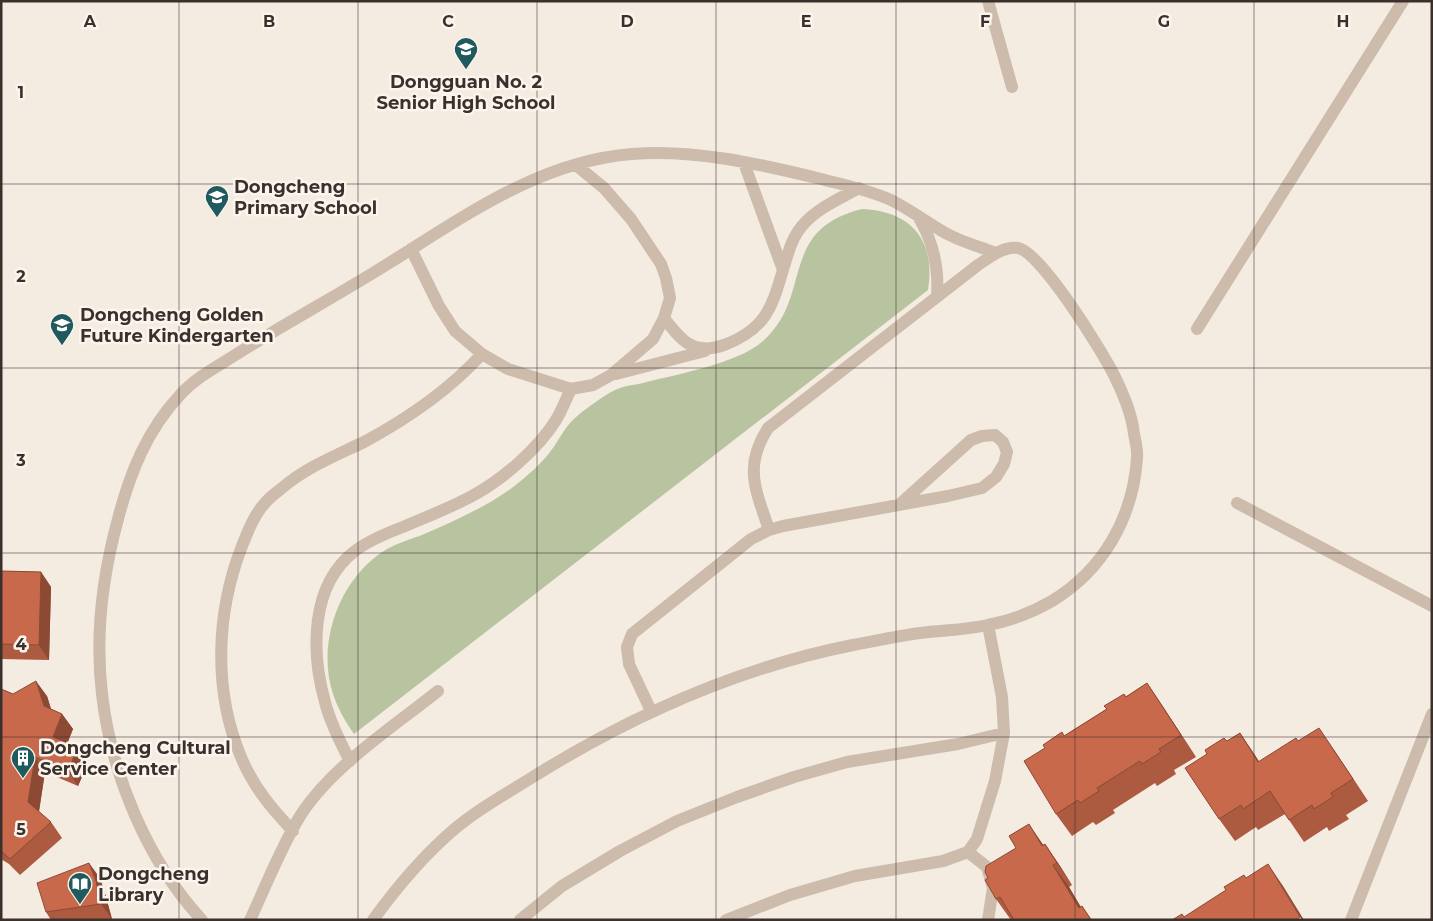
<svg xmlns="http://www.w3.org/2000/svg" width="1433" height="921" viewBox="0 0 1433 921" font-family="Montserrat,sans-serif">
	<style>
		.green { fill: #b8c4a0 }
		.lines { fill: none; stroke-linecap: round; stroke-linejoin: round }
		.minor { stroke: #cdbbac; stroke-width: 12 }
		.wall { fill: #ac5a40 }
		.shaded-wall { fill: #8c4a34 }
		.building { fill: #c8694b; stroke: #8c4a34 }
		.grid { fill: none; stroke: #3b302b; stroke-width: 1; stroke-opacity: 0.55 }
		.labels { text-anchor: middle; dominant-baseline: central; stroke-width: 5; stroke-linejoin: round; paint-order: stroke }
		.poi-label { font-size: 18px; font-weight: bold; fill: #3b302b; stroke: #fbf5ee; text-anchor: start }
		.grid-label { font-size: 16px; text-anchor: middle; font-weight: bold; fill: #3b302b; stroke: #fbf5ee; stroke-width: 5; stroke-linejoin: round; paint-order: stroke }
	</style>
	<rect width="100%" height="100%" fill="#f4ebe1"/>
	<!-- green -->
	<path class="green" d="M862 209C912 211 936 241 928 290L354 734C345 721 338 709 333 694 316 642 340 577 387 549 398 543 411 539 422 535 454 521 489 506 517 484 528 475 541 464 550 452 558 442 564 428 574 419 582 411 605 395 615 390 623 386 634 385 643 383 677 374 737 364 763 341 814 296 777 230 862 209Z"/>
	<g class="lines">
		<!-- minor -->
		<path class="minor" d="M988 1 1012 87
			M744 163 783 270
			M919 218C934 243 939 268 937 297
			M411 249 439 306 455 331 482 354 508 369 571 389 593 385 611 375 653 339 664 318 670 298 666 278 661 264 631 219 604 188 576 165
			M664 318C681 340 693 356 724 345 772 327 773 300 787 257 790 246 794 235 802 226 816 209 839 199 859 188
			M1197 329 1403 1
			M616 374 705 351
			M1237 503 1432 606
			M651 711 629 664 627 647 632 634 751 539 769 530 783 526 948 496 982 488 996 477 1004 464 1007 452 1003 442 995 435 982 436 971 440 899 505
			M350 761C340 742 330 722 325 702 311 652 310 585 355 551 369 540 387 533 403 527 426 517 450 508 472 496 502 480 538 449 556 420 562 410 566 399 571 389
			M293 831C271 808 253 786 241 757 213 690 216 613 242 546 248 531 254 515 265 503 270 497 276 493 282 488 307 467 335 456 364 442 407 419 449 390 482 354
			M968 852 987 867 993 888 988 920
			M202 920C147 861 111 773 102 694 95 636 103 574 118 519 130 473 147 430 180 395 196 377 220 365 240 352 288 322 338 295 386 265 462 218 539 161 632 154 694 149 760 164 821 179 845 185 869 190 891 200 909 209 925 221 942 231 958 241 978 246 996 253
			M250 920C266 886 282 844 302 813 333 766 393 727 438 691
			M373 920C397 887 420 859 451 832 474 812 502 796 528 780 628 717 737 668 853 645 875 641 898 636 920 633 943 630 966 630 988 625 1009 621 1033 612 1052 601 1103 570 1133 518 1137 458 1138 448 1134 437 1133 427 1130 410 1122 391 1114 375 1102 351 1041 252 1018 248 1003 246 989 258 978 265L768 428C743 467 756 490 769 530
			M520 920 562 886 620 851 677 821 737 797 794 777 847 762 958 744 1004 733
			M726 920 790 895 855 876 943 861 968 852 977 839 995 781 1004 733 1002 697 988 625
			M1351 920 1432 714"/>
	</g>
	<!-- wall -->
	<path class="wall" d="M1 571 41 572 51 587 49 660 1 659Z
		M1147 683 1196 757 1174 770 1176 774 1157 786 1155 783 1113 810 1115 813 1096 825 1093 822 1072 836 1056 814 1064 736Z
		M1 689 13 694 47 696 51 709 62 714 73 729 67 743 88 763 78 786 45 772 39 812 51 822 62 838 20 875 9 864 1 859Z
		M1240 733 1259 762 1298 741 1334 750 1368 801 1346 815 1349 819 1329 831 1327 827 1304 842 1285 814 1258 830 1256 827 1235 841 1219 819 1227 741Z
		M1045 844 1060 866 1072 885 1069 887 1081 907 1082 906 1092 920H1011L996 899 988 878Z
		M100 878 106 897 112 919 51 920 46 912Z"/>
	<!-- shaded-wall -->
	<path class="shaded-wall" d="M41 572 51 587 49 660 39 645Z
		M36 681 47 696 55 722 44 706Z
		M1147 683 1162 705 1196 757 1181 735Z
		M62 714 73 729 64 752 53 737Z
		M1319 728 1334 750 1368 801 1353 779Z
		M1240 733 1255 755 1273 784 1258 762Z
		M78 747 88 763 78 786 68 771Z
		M35 757 45 772 38 817 28 802Z
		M1029 824 1044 846H1042Z
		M1045 844 1060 866 1072 885 1057 863Z
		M89 863 100 878 106 897 112 919 101 904Z
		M1268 864 1283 886 1304 920H1302Z
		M1053 865 1069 887 1088 920 1079 908Z"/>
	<!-- building -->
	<path class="building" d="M1 571 41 572 39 645 1 644Z
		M36 681 44 706 62 714 53 737 78 747 68 771 35 757 28 802 51 822 10 859 1 851V689L13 694Z
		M1147 683 1181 735 1159 749 1161 752 1142 764 1140 761 1097 788 1099 791 1080 803 1078 800 1056 814 1024 761 1045 748 1043 745 1062 732 1064 736 1107 709 1104 706 1124 694 1126 697Z
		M1319 728 1353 779 1331 793 1333 797 1314 809 1312 805 1289 820 1270 791 1243 809 1241 805 1219 819 1185 768 1207 754 1205 750 1224 738 1227 741 1240 733 1258 762 1296 738 1298 741Z
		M1029 824 1042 846 1045 844 1057 863 1053 865 1079 908 1082 906 1091 920H1014L1000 897 996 899 985 880 988 878 985 872 986 866 1016 848 1009 836Z
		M89 863 96 881 101 904 46 912 37 883Z
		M1268 864 1300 917 1296 920H1172L1182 914 1184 917 1226 890 1224 887 1244 875 1246 878Z"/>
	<!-- grid -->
	<path class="grid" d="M179 1V920M358 1V920M537 1V920M716 1V920M896 1V920M1075 1V920M1254 1V920M1 184H1432M1 368H1432M1 553H1432M1 737H1432"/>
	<!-- icons -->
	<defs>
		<g id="school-pin" transform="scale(1.25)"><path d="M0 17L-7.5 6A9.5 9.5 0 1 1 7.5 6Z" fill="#1f5a5e" stroke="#fbf5ee"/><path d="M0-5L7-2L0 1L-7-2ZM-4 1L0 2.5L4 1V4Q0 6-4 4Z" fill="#fff"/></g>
		<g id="building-pin" transform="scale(1.25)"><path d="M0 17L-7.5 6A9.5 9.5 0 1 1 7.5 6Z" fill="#1f5a5e" stroke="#fbf5ee"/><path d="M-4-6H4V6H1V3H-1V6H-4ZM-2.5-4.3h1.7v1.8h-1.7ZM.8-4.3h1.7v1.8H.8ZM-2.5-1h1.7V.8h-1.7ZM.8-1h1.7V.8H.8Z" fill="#fff"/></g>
		<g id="library-pin" transform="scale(1.25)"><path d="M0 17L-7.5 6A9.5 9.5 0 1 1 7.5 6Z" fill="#1f5a5e" stroke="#fbf5ee"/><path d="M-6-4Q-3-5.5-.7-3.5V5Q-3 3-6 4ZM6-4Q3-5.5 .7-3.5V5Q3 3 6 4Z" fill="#fff"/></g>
	</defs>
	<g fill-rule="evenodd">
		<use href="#school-pin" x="466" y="49"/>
		<use href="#school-pin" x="217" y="197"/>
		<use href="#school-pin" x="62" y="325"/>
		<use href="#building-pin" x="23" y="758"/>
		<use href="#library-pin" x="80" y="884"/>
	</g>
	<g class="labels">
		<!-- poi labels -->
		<g class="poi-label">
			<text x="466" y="82" text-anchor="middle">Dongguan No. 2<tspan x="466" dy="21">Senior High School</tspan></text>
			<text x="234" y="187">Dongcheng<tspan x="234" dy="21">Primary School</tspan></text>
			<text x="80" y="315">Dongcheng Golden<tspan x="80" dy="21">Future Kindergarten</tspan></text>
			<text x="40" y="748">Dongcheng Cultural<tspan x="40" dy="21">Service Center</tspan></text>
			<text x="98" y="874">Dongcheng<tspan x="98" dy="21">Library</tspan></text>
		</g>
	</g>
	<g class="grid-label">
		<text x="90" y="27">A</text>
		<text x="269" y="27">B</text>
		<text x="448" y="27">C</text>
		<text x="627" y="27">D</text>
		<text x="806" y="27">E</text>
		<text x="985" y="27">F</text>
		<text x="1164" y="27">G</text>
		<text x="1343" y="27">H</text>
		<text x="21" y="98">1</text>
		<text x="21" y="282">2</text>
		<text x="21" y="466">3</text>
		<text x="21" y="650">4</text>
		<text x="21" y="835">5</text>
	</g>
	<!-- border -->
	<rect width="1433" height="921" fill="none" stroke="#3b302b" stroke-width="5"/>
</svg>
